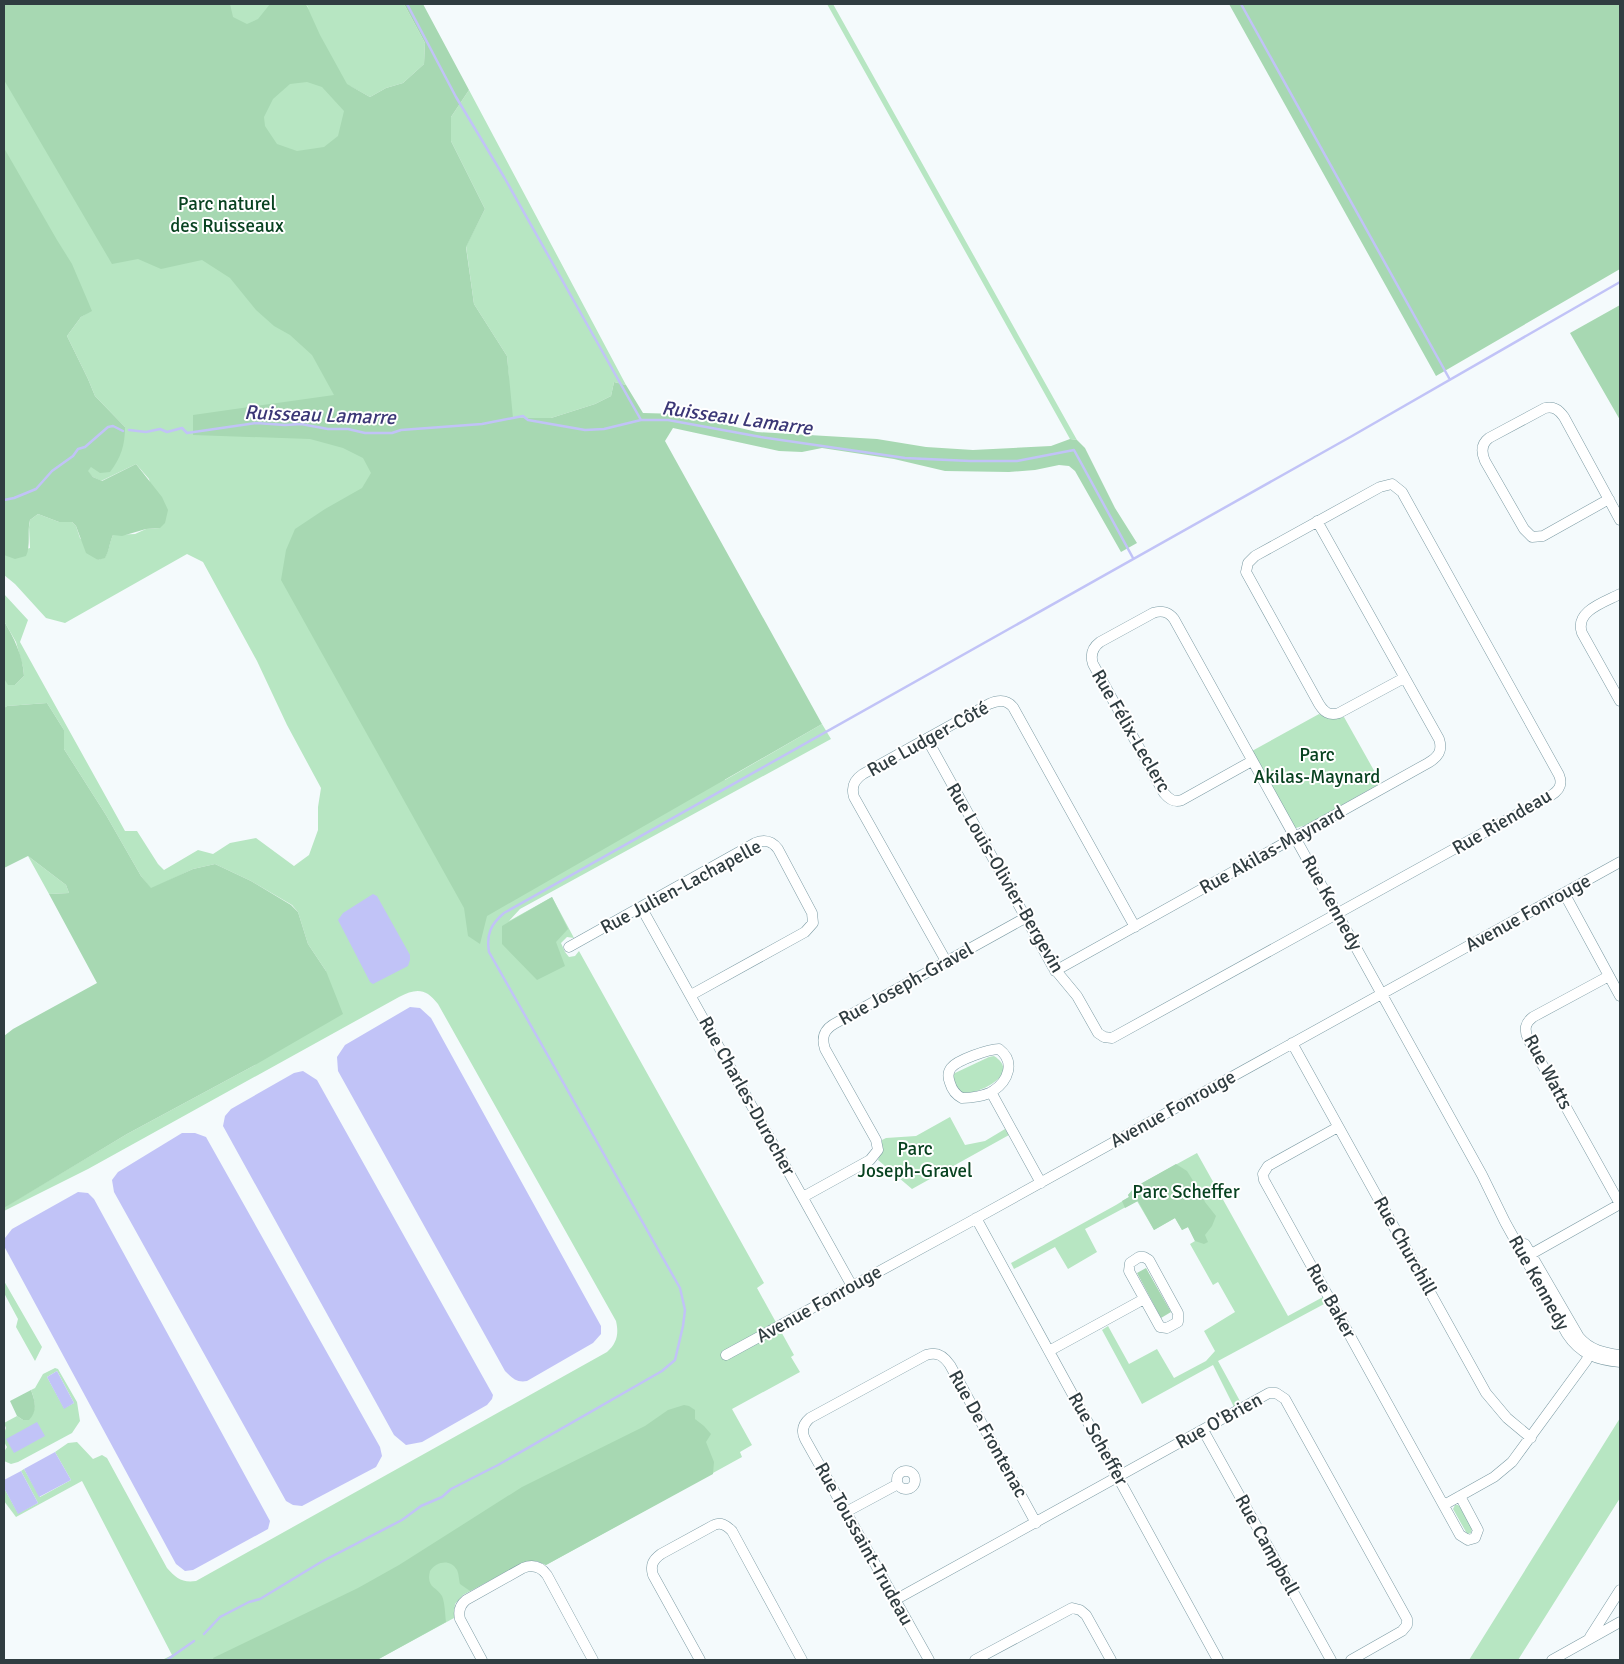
<svg xmlns="http://www.w3.org/2000/svg" width="1624" height="1664" viewBox="0 0 1624 1664" font-family="Signika,sans-serif">
	<style>
		.green { fill: #b7e6c2; fill-rule: evenodd }
		.forest { fill: #a7d8b2; fill-rule: evenodd }
		.water { fill: #c1c3f7 }
		.lines { fill: none; stroke-linecap: round; stroke-linejoin: round }
		.stream { stroke: #c1c3f7; stroke-width: 2.5 }
		.minor-casing { stroke: #7c9ba4; stroke-width: 11 }
		.minor { stroke: #fff; stroke-width: 10 }
		.labels { text-anchor: middle; dominant-baseline: central; stroke-width: 4; stroke-linejoin: round; paint-order: stroke }
		.park-label { font-size: 19px; fill: #084220; stroke: #fff }
		.street-label { font-size: 19px; fill: #303d41; stroke: #fff }
		.water-label { font-size: 20px; font-style: italic; fill: #3b3776; stroke: #fff }
	</style>
	<rect width="100%" height="100%" fill="#f4fafc"/>
	<!-- green -->
	<path class="green" d="M4 4H305L309 9 306 4H404L425 43 424 64 403 83 386 88 370 97 350 86 509 381 507 356 474 304 466 246 485 209 451 141V117L469 90 626 385 614 382 611 396 595 404 551 418H529L725 780 822 724 831 739 520 909 509 921 552 897 574 938 567 937 561 943 565 952 569 957 575 956 579 951 764 1283 757 1288 794 1355 791 1357 800 1372 732 1409 752 1445 740 1452 742 1457 546 1565 537 1561 522 1563 463 1595 455 1604 454 1618 377 1660H162L172 1655 82 1481 16 1517 4 1501V1488L18 1513 38 1503 21 1471 24 1469 40 1497 71 1480 55 1452 68 1443 77 1442 93 1459 102 1455 107 1458 167 1568C176 1578 182 1583 196 1581L607 1352C617 1343 619 1334 616 1321L438 1004C426 988 416 988 399 997L88 1169 4 1211V1208L8 1205 127 1134 255 1065 326 971 308 944 298 912 292 905 251 881 215 864 193 869 151 889 141 876 106 815 64 749V730L47 703 7 706 4 708V679L8 684 15 685 24 676 23 667 16 642 4 621V594L28 620 20 642 125 831H137L158 864 164 870 198 850 213 854 230 843 256 838 294 866 309 855 318 830V807L321 788 287 725 257 661 203 562 187 554 65 623 46 618 15 584 4 575V555L30 548 29 527 30 520 38 514 59 522H72L76 526 80 538 98 560 105 557C110 549 109 543 113 535L135 534 146 529 160 528 149 479 136 464 101 481 93 477 87 471 125 427 95 396 88 379 67 336 81 317 87 313 4 160Z
		M827 4H833L1077 440 1070 439Z
		M1319 714 1330 719 1344 717 1381 783 1306 825 1296 828 1293 826 1252 751Z
		M28 856 66 885 69 893 49 894Z
		M994 1056C1022 1074 980 1093 964 1094L956 1087 952 1076 955 1073 989 1057Z
		M950 1117 965 1145 985 1141 1005 1129 1009 1135 912 1189 878 1160 882 1150V1140L886 1138 916 1136Z
		M1197 1153 1288 1316 1323 1297 1326 1303 1218 1361 1241 1403 1234 1407 1213 1365 1142 1404 1102 1330 1108 1326 1129 1364 1157 1349 1174 1378 1206 1361 1215 1351 1204 1331 1235 1312 1218 1282 1213 1285 1190 1244 1195 1241 1188 1227 1182 1230 1175 1218 1154 1230 1137 1201 1085 1229 1097 1252 1068 1269 1055 1247 1014 1269 1011 1263 1116 1205 1129 1197 1128 1195 1135 1187Z
		M4 1281 42 1347 35 1361 16 1327 18 1319 4 1293Z
		M55 1368 58 1369 77 1402 80 1421 72 1433 18 1462 11 1464 4 1461V1452L7 1447C3 1441 3 1435 6 1428L4 1423 17 1416 23 1420 29 1419C37 1411 35 1400 31 1390L35 1388 43 1374ZM57 1371 74 1403 64 1408 47 1377Z
		M1620 1418V1498L1518 1660H1469Z
		M1455 1505H1458L1460 1507 1472 1528 1471 1533 1468 1534 1466 1532 1453 1509Z"/>
	<!-- forest -->
	<path class="forest" d="M4 4H230L233 17 247 24 258 19 270 4H306L320 35 347 84 370 97 386 88 403 83 424 64 425 43 404 4H423L469 90 451 117V141L485 209 466 247 474 304 507 356 513 418H551L595 404 611 396 614 382 626 385 643 413 681 414 757 432 877 439 926 447 973 450 1051 446 1070 439 1077 440 1085 448 1115 508 1137 543 1121 552 1075 471 1069 466 1059 465 1035 470 1009 472 945 471 894 459 822 448 802 452 779 451 673 428 665 441 822 724 487 916 480 944 468 936 464 908 281 580 286 550 295 529 325 509 362 488 371 473 363 458 343 448 310 439 193 435V415L334 395 312 355 290 335 274 326 256 310 230 278 202 260 161 269 138 259 112 264 4 80ZM307 82 322 87 344 111 338 136 324 147 297 151 277 144 265 126 264 117 273 99 290 84Z
		M1229 4H1620V269L1436 376Z
		M4 148 57 240 72 264 92 311 81 317 67 336 88 379 95 396 125 427C125 445 121 458 110 472L100 473 91 467 88 471 93 477 102 481 136 464 162 497 168 510 165 523 160 528 146 529 122 536 113 535C109 544 110 549 105 558L98 560 86 553 76 526 72 522H59L38 514 30 520C27 532 31 545 26 556L15 559 4 555Z
		M1620 305V420L1570 333Z
		M4 621C14 638 23 656 24 676L15 685H8L4 679Z
		M47 703 64 730V749L106 815 141 876 151 888 193 869 215 864 251 881 291 905 298 912 308 944 326 971 343 1014 255 1065 127 1134 4 1208V1036L13 1029 97 983 49 894 69 893 66 885 28 856 4 868V708L7 706Z
		M552 897 568 929 556 942 565 966 537 980 502 944V926Z
		M1176 1164 1187 1171 1202 1195 1205 1202 1216 1216 1212 1226 1205 1235 1208 1242 1204 1244 1195 1241 1188 1227 1182 1230 1175 1218 1154 1230 1138 1201 1125 1208 1122 1201 1129 1197 1128 1195 1135 1187Z
		M1146 1268 1171 1312 1161 1318 1137 1273Z
		M31 1390C35 1401 38 1411 29 1420H23L17 1416 10 1401Z
		M684 1405 689 1406 695 1410V1419L704 1426 711 1434 706 1442 714 1462 713 1474 546 1565 537 1561 522 1563 470 1591 460 1584C459 1581 459 1574 457 1570 450 1558 436 1562 430 1571 426 1588 436 1586 442 1596 445 1603 445 1614 446 1622L377 1660H214L213 1658 358 1588 399 1565 522 1487 645 1426 668 1410Z"/>
	<!-- water -->
	<path class="water" d="M373 894 377 896 410 955V960L408 966 373 984 370 982 338 920 343 913Z
		M410 1007 420 1008 431 1018 601 1326V1334L593 1343 527 1381C517 1383 512 1378 505 1371L338 1071 337 1057 345 1045Z
		M303 1071 317 1080 493 1395 492 1399 487 1405 422 1442 406 1445 394 1435 223 1126 225 1116 231 1109 294 1073Z
		M182 1133H195L206 1137 380 1447 382 1456 376 1467 302 1506 293 1505 286 1501 114 1192 112 1180 118 1172Z
		M78 1192 88 1193 94 1199 270 1521 268 1529 193 1570 185 1571 176 1564 4 1246 5 1238 12 1229Z
		M57 1371 74 1403 64 1409 47 1377Z
		M37 1422 45 1436 14 1453 6 1439Z
		M55 1452 71 1480 39 1497 24 1469Z
		M21 1471 38 1503 18 1514 4 1488V1480Z"/>
	<g class="lines">
		<!-- stream -->
		<path class="stream" d="M407 4 456 97 504 177 641 420
			M1241 4 1449 378
			M129 430 146 432 160 429 167 432 182 428 187 433 256 423 285 425 301 424 328 429H348L365 433H392L401 430 482 424 523 416 528 420 585 430 604 429 641 420H668L761 437 905 458 970 461H1017L1074 450 1133 558
			M4 500 14 498 36 489 52 471 73 456 78 449 85 447 108 427 113 426 123 431
			M204 1634 220 1617 249 1602 260 1599 321 1562 402 1520 421 1506 442 1497 451 1489 498 1465 662 1371 675 1360 683 1326 685 1310 680 1288 489 952C486 934 491 924 504 913L1352 436 1620 282
			M167 1660 194 1641"/>
		<!-- minor casing -->
		<g class="minor-casing">
			<path id="minor" d="M1609 499 1543 536 1532 537 1524 529 1485 461C1481 452 1481 444 1489 438L1545 408C1554 406 1559 410 1564 417L1620 520
				M1620 594C1605 602 1574 611 1582 633L1620 701
				M927 739 1053 967 1077 996 1098 1033 1104 1037 1112 1038 1550 796C1559 791 1563 785 1559 775L1402 492 1392 484 1380 487 1255 556 1248 563 1246 572 1319 704C1324 712 1329 716 1339 713L1404 678
				M1252 761 1182 800C1174 803 1169 799 1164 793L1093 664C1090 655 1092 648 1100 642L1153 613C1161 610 1169 612 1174 619L1482 1175 1505 1222 1567 1334C1580 1354 1597 1360 1620 1362
				M1564 893 1620 996
				M641 907 852 1286
				M569 947 755 843C765 839 772 841 778 849L812 913 813 923 805 932 691 995
				M946 961 854 797C851 787 854 780 863 774L989 704C998 700 1006 699 1013 707L1135 927
				M1055 971 1428 763C1438 757 1443 751 1439 739L1317 521
				M1609 976 1533 1017C1525 1023 1524 1029 1528 1039L1620 1204
				M1292 1043 1486 1393 1507 1418 1531 1438
				M999 1049C1016 1062 1008 1081 993 1091 985 1096 971 1098 962 1098 956 1095 952 1090 950 1083 948 1078 948 1072 951 1068 957 1060 989 1049 999 1049Z
				M991 1092 1041 1183
				M1338 1127 1268 1166 1263 1174 1264 1180 1460 1535 1468 1540 1475 1538 1478 1530 1460 1496
				M803 1197 870 1160 878 1150 876 1140 825 1049C821 1037 824 1030 834 1024L1025 918
				M976 1218 1218 1660
				M1525 1244 1579 1337C1590 1350 1604 1353 1620 1355
				M1139 1257H1144L1149 1260 1178 1313V1322L1167 1328 1160 1327 1129 1271 1130 1263Z
				M1526 1257 1620 1204
				M1049 1351 1144 1299
				M726 1355 966 1224 1620 862
				M1203 1430 1331 1660
				M897 1480a9 9 0 1 1 18 0a9 9 0 1 1-18 0Z
				M1444 1505 1494 1477 1512 1462 1586 1361 1592 1350
				M846 1512 898 1484
				M895 1600 1269 1393H1276L1285 1399 1407 1619V1625L1402 1631 1351 1660
				M1590 1637 1620 1590
				M482 1660 460 1619C458 1611 460 1605 466 1600L523 1568C533 1564 541 1567 547 1575L593 1660
				M700 1660 653 1575C650 1565 653 1560 661 1554L714 1525C721 1522 726 1525 732 1531L802 1660
				M929 1660 805 1439C801 1431 803 1424 810 1418L926 1355C937 1351 944 1356 950 1365L1036 1523
				M975 1660 1072 1608 1080 1610 1086 1615 1111 1660
				M1552 1660 1620 1622"/>
		</g>
		<!-- minor -->
		<use href="#minor" class="minor"/>
	</g>
	<g class="labels">
		<!-- park labels -->
		<g class="park-label">
			<text x="227" y="204">Parc naturel<tspan x="227" dy="22">des Ruisseaux</tspan></text>
			<text x="1317" y="755">Parc<tspan x="1317" dy="22">Akilas-Maynard</tspan></text>
			<text x="915" y="1149">Parc<tspan x="915" dy="22">Joseph-Gravel</tspan></text>
			<text x="1186" y="1192">Parc Scheffer</text>
		</g>
		<!-- street labels -->
		<g class="street-label">
			<text transform="translate(1131 731) rotate(60)">Rue Félix-Leclerc</text>
			<text transform="translate(928 739) rotate(-29)">Rue Ludger-Côté</text>
			<text transform="translate(1502 822) rotate(-30)">Rue Riendeau</text>
			<text transform="translate(1272 850) rotate(-29)">Rue Akilas-Maynard</text>
			<text transform="translate(1005 878) rotate(60)">Rue Louis-Olivier-Bergevin</text>
			<text transform="translate(681 887) rotate(-28)">Rue Julien-Lachapelle</text>
			<text transform="translate(1332 903) rotate(61)">Rue Kennedy</text>
			<text transform="translate(1528 913) rotate(-29)">Avenue Fonrouge</text>
			<text transform="translate(906 984) rotate(-29)">Rue Joseph-Gravel</text>
			<text transform="translate(1548 1072) rotate(62)">Rue Watts</text>
			<text transform="translate(747 1096) rotate(61)">Rue Charles-Durocher</text>
			<text transform="translate(1173 1109) rotate(-29)">Avenue Fonrouge</text>
			<text transform="translate(1405 1246) rotate(61)">Rue Churchill</text>
			<text transform="translate(1539 1283) rotate(61)">Rue Kennedy</text>
			<text transform="translate(1331 1301) rotate(61)">Rue Baker</text>
			<text transform="translate(819 1304) rotate(-29)">Avenue Fonrouge</text>
			<text transform="translate(1219 1421) rotate(-29)">Rue O'Brien</text>
			<text transform="translate(988 1434) rotate(61)">Rue De Frontenac</text>
			<text transform="translate(1098 1439) rotate(61)">Rue Scheffer</text>
			<text transform="translate(864 1544) rotate(61)">Rue Toussaint-Trudeau</text>
			<text transform="translate(1267 1545) rotate(61)">Rue Campbell</text>
		</g>
		<!-- water labels -->
		<g class="water-label">
			<text transform="translate(320 415) rotate(2)">Ruisseau Lamarre</text>
			<text transform="translate(737 418) rotate(8)">Ruisseau Lamarre</text>
		</g>
	</g>
	<!-- border -->
	<rect width="1624" height="1664" fill="none" stroke="#303d41" stroke-width="10"/>
</svg>
